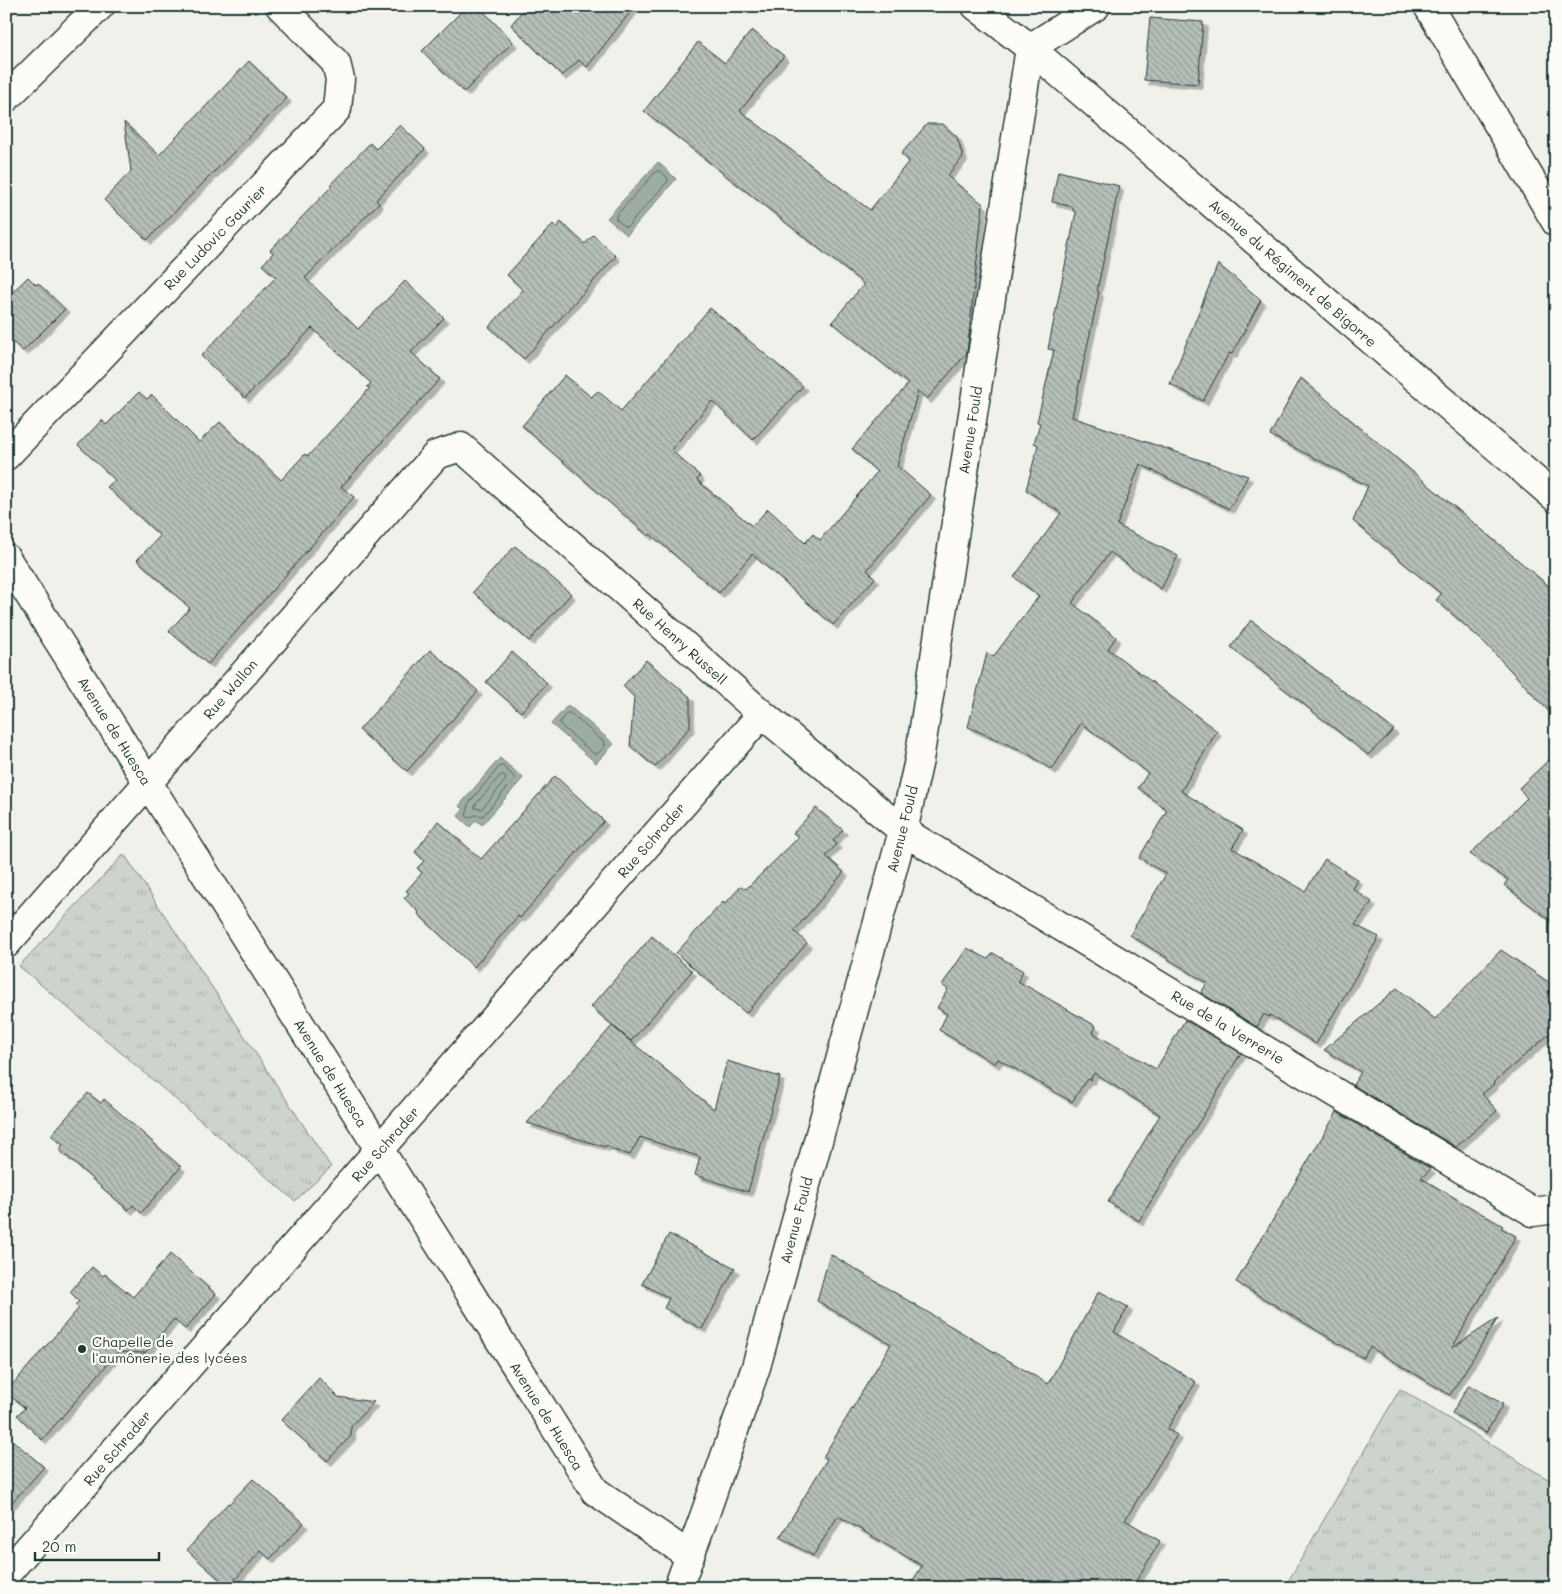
<svg xmlns="http://www.w3.org/2000/svg" width="1562" height="1594" viewBox="0 0 1562 1594" font-family="Mali,sans-serif">
	<style>
		.grass { fill: url(#grass-tufts); stroke: #768880 }
		.water { fill: #9faca4; stroke: #6c8077 }
		.lines { fill: none; stroke-linecap: round; stroke-linejoin: round }
		.shore { stroke: #526961; stroke-width: 1 }
		.building { fill: url(#building-back-hatch); stroke: #1f3d34; filter: url(#shadow) }
		.minor-casing { stroke: #1f3d34; stroke-width: 31 }
		.major-casing { stroke: #1f3d34; stroke-width: 31 }
		.minor { stroke: #fdfcf7; stroke-width: 28 }
		.major { stroke: #fdfcf7; stroke-width: 28 }
		.poi-dot { fill: #1f3d34; stroke: #fdfcf7; stroke-width: 2 }
		.labels { text-anchor: middle; dominant-baseline: central; stroke-width: 4.5; stroke-linejoin: round; paint-order: stroke }
		.street-label { font-size: 14px; fill: #1f3d34; stroke: #fdfcf7 }
		.poi-label { font-size: 14px; fill: #1f3d34; stroke: #fdfcf7; text-anchor: start }
	</style>
	<defs>
		<pattern id="grass-tufts" width="24" height="20" patternUnits="userSpaceOnUse" patternTransform="scale(1.25)"><rect width="24" height="20" fill="#cdd3cd"/><path d="M3 7l-1-3M5 7V3M7 7l1-3M15 17l-1-3M17 17v-4M19 17l1-3" fill="none" stroke="#b0b6b1"/></pattern>
		<pattern id="building-back-hatch" width="6" height="6" patternUnits="userSpaceOnUse" patternTransform="scale(1.25)"><rect width="6" height="6" fill="#b6bfb8"/><path d="M-1 5l2 2M0 0l6 6M5-1l2 2" fill="none" stroke="#939c96"/></pattern>
		<filter id="shadow"><feDropShadow dx="4.5" dy="4.5" stdDeviation="0" flood-color="#0004"/></filter>
	</defs>
	<rect width="100%" height="100%" fill="#f0f1eb"/>
	<filter id="ink" filterUnits="userSpaceOnUse"><feTurbulence type="fractalNoise" baseFrequency=".02" numOctaves="2"/><feDisplacementMap in="SourceGraphic" scale="10" xChannelSelector="R" yChannelSelector="G"/><feConvolveMatrix kernelMatrix="1 2 1 2 8 2 1 2 1" color-interpolation-filters="sRGB"/></filter>
	<g filter="url(#ink)">
		<!-- grass -->
		<path class="grass" d="M124 854 331 1167 295 1201 19 966Z
			M1400 1389 1556 1484V1588H1290L1286 1585Z"/>
		<!-- water -->
		<path class="water" d="M658 162 676 179 627 235 607 218Z
			M568 705 614 744 596 763 551 724Z
			M500 758 523 778 482 825 476 820 470 827 458 816 464 809 459 806Z"/>
		<g class="lines">
			<!-- shore -->
			<path class="shore" d="M657 171H660L668 178V181L628 226 625 227 616 219V216Z
				M567 713H570L605 743V746L597 754H594L560 725V722Z
				M503 766 514 777V780L483 816 475 815 468 818 466 815 468 810V804L499 767Z
				M503 775 506 778 505 781 482 809 475 808V805L500 776Z"/>
		</g>
		<!-- building -->
		<path class="building" d="M467 6H478L513 42 464 92 422 51Z
			M526 6H635L587 67 579 60 562 76 511 25Z
			M1150 18 1203 22 1198 84 1144 80Z
			M752 30 784 56 740 111 870 210 909 161 901 154 927 124H943L957 137 963 157 947 176 983 204 967 353 927 399 918 391 897 466 931 495 867 570 875 578 833 625 752 554 719 593 650 534 648 536 522 426 565 375 591 397 598 391 621 411 710 308 803 386 753 440 712 401 671 450 700 476 697 480 752 526 768 509 805 543 813 534 820 540 877 472 852 449 908 384 832 322 864 284 644 111 698 42 725 63Z
			M249 61 287 98 147 240 104 200 131 171 124 122 159 155Z
			M400 125 425 149 376 200 379 203 305 278 358 329 405 281 444 318 411 352 440 379 341 487 354 497 208 664 169 631 190 608 137 560 160 536 107 487 115 480 78 445 102 420 106 425 139 392 147 399 152 395 199 442 220 422 281 480 305 454 308 456 370 388 367 387 371 383 312 328 245 398 201 356 276 277 262 265 273 253 270 250 332 186 330 185 370 143 376 149Z
			M1058 171 1119 186 1097 291 1099 292 1072 417 1248 476 1229 509 1140 464 1117 525 1178 556 1161 589 1110 552 1072 603 1116 637 1108 649 1217 731 1181 791 1243 830 1232 848 1305 891 1325 859 1358 880 1353 889 1372 902 1355 925 1379 937 1316 1044 1270 1015 1269 1017 1264 1014 1257 1027 1201 993 1207 983 1130 935 1166 874 1139 858 1167 810 1138 788 1148 773 1081 723 1052 770 1025 752 968 727 987 653 993 657 1039 596 1014 577 1061 513 1026 490 1038 445 1034 443 1040 423 1037 422 1054 350 1048 349 1076 212 1073 211V207L1052 202Z
			M561 222 585 244 593 235 616 256 524 359 489 327 523 290 507 275 553 224 556 228Z
			M1218 264 1261 300 1232 354 1229 353 1203 401 1170 384Z
			M28 277 36 285 38 283 65 309 23 351 6 336V298Z
			M1301 378 1556 592V719L1484 642 1436 600 1441 594 1353 521 1368 486 1270 435Z
			M515 546 571 594 529 641 473 592Z
			M1251 620 1394 730 1368 755 1231 647Z
			M430 650 478 691 407 771 359 730Z
			M512 652 547 683 521 712 486 682Z
			M646 660 690 697V727L655 767 630 746 634 697 623 686Z
			M1556 753V925L1504 885 1508 880 1470 854 1527 798 1519 788Z
			M555 776 604 821 520 918 518 916 474 967 418 914 419 912 404 898 409 893 406 891 422 873 417 868 424 861 415 852 438 821 481 859Z
			M816 808 843 830 833 841 837 844 826 856 844 872 794 931 807 943 746 1013 676 953 723 902 725 904 741 886 746 889 799 837 793 833Z
			M652 936 692 971 631 1041 591 1007Z
			M967 948 988 959 993 953 1023 971 1018 981 1096 1026 1093 1033 1156 1069 1185 1020 1241 1053 1139 1221 1108 1202 1160 1115 1094 1073 1090 1080 1087 1079 1072 1102 998 1059 995 1064 939 1030 947 1014 937 1008 948 989 942 985Z
			M1501 950 1556 987V1028L1493 1083 1494 1084 1482 1094 1497 1111 1456 1147 1353 1085 1361 1072 1324 1050 1397 988 1435 1019Z
			M612 1026 714 1109 727 1061 780 1077 748 1192 695 1175 700 1157 640 1137 630 1155 613 1150 607 1145 605 1147 527 1123Z
			M88 1093 101 1103 104 1099 181 1167 141 1213 133 1205 128 1210 59 1150 63 1145 51 1135Z
			M1337 1112 1431 1169 1421 1178 1503 1226 1501 1228 1516 1236 1452 1348 1498 1318 1450 1395 1370 1347 1363 1358 1236 1282Z
			M669 1234 735 1268 702 1329 664 1308 669 1298 642 1284Z
			M170 1254 216 1294 185 1329 174 1319 145 1353 118 1352 42 1440 17 1415 25 1408 6 1392 79 1308 75 1305 79 1301 70 1292 92 1267 103 1276 105 1274 133 1297Z
			M830 1254 1048 1384 1099 1291 1128 1307 1114 1332 1196 1382 1167 1429 1177 1435 1125 1520 1160 1541 1132 1588H908L922 1566 838 1516 813 1556 780 1537 827 1459 823 1457 891 1344 817 1301Z
			M319 1378 338 1397 374 1402 351 1426V1436L327 1461 281 1420Z
			M1469 1385 1503 1404 1486 1433 1452 1413Z
			M6 1435 44 1467 6 1509Z
			M253 1479 304 1523 270 1559 261 1551 228 1587 187 1550 228 1503 229 1504Z"/>
		<g class="lines">
			<!-- minor casing -->
			<g class="minor-casing">
				<path id="minor" d="M1428 6 1556 222
					M6 98 100 6
					M6 456 337 109 340 79 336 63 280 6
					M6 558 595 1491 690 1556
					M6 944 436 455 461 447 762 714 903 831 1533 1212 1556 1209
					M6 1574 762 714
					M678 1588 705 1514 756 1367 903 831 919 760 1030 48 1096 6"/>
			</g>
			<!-- major casing -->
			<g class="major-casing">
				<path id="major" d="M976 6 1030 48 1556 498"/>
			</g>
			<!-- minor -->
			<use href="#minor" class="minor"/>
			<!-- major -->
			<use href="#major" class="major"/>
		</g>
	</g>
	<!-- markers -->
	<circle class="poi-dot" cx="82" cy="1349" r="5"/>
	<g class="labels">
		<!-- street labels -->
		<g class="street-label">
			<text transform="translate(215 237) rotate(-46)">Rue Ludovic Gaurier</text>
			<text transform="translate(1293 273) rotate(41)">Avenue du Régiment de Bigorre</text>
			<text transform="translate(970 430) rotate(-81)">Avenue Fould</text>
			<text transform="translate(680 641) rotate(42)">Rue Henry Russell</text>
			<text transform="translate(230 689) rotate(-49)">Rue Wallon</text>
			<text transform="translate(115 731) rotate(58)">Avenue de Huesca</text>
			<text transform="translate(902 829) rotate(-76)">Avenue Fould</text>
			<text transform="translate(651 840) rotate(-49)">Rue Schrader</text>
			<text transform="translate(1228 1027) rotate(31)">Rue de la Verrerie</text>
			<text transform="translate(331 1073) rotate(58)">Avenue de Huesca</text>
			<text transform="translate(385 1144) rotate(-49)">Rue Schrader</text>
			<text transform="translate(796 1220) rotate(-75)">Avenue Fould</text>
			<text transform="translate(547 1416) rotate(58)">Avenue de Huesca</text>
			<text transform="translate(117 1448) rotate(-49)">Rue Schrader</text>
		</g>
		<!-- poi labels -->
		<g class="poi-label">
			<text x="92" y="1341">Chapelle de<tspan x="92" dy="16">l'aumônerie des lycées</tspan></text>
		</g>
	</g>
	<!-- margin -->
	<rect width="1562" height="1594" fill="none" stroke="#fdfcf7" stroke-width="25"/>
	<rect x="12" y="12" width="1537" height="1569" fill="none" stroke="#1f3d34" stroke-width="2" filter="url(#ink)"/>
	<!-- scale -->
	<path d="M35 1552v8h124v-8" fill="none" stroke="#1f3d34" stroke-width="2.5"/>
	<text x="42" y="1552" font-size="15" fill="#1f3d34" stroke="#fdfcf7" stroke-width="4" paint-order="stroke">20 m</text>
</svg>
